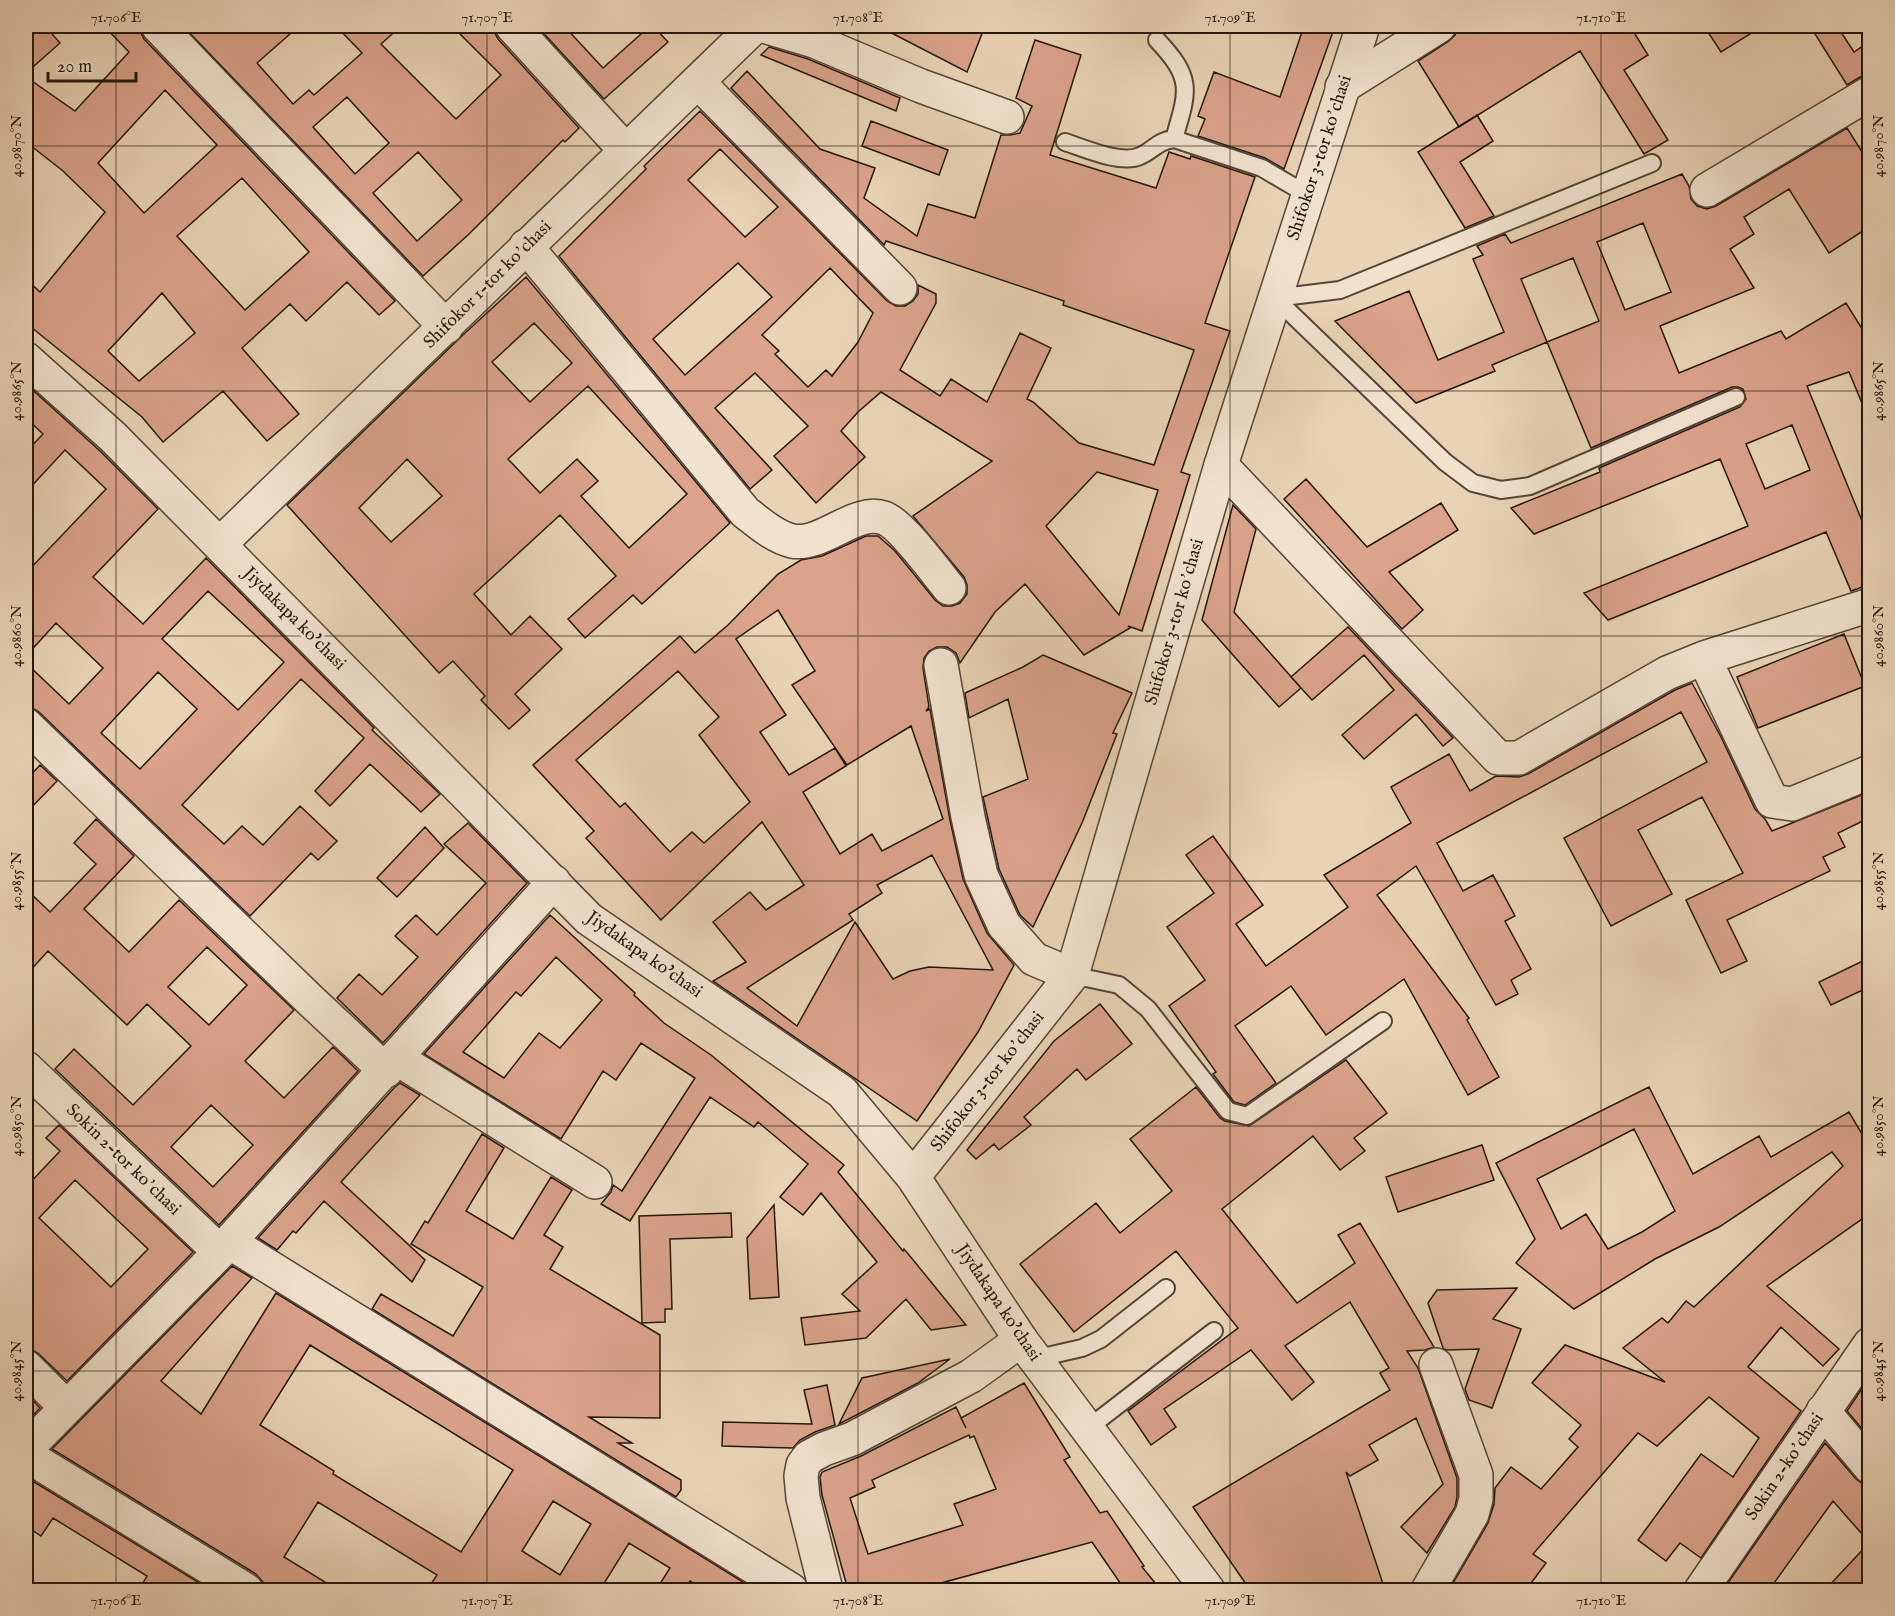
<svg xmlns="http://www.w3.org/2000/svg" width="1895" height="1616" viewBox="0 0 1895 1616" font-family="'IM FELL English',serif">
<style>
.building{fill:#daa38a;stroke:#24160e;stroke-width:1.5;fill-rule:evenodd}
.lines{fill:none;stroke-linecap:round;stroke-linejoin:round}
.service-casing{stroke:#554538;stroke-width:20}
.minor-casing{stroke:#554538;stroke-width:36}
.tertiary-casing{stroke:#554538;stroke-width:36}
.service{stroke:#f1e2ce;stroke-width:16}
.minor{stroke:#f1e2ce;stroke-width:33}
.tertiary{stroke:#f1e2ce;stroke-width:33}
.ticks{fill:none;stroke:#24160e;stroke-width:1.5;stroke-opacity:0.45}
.labels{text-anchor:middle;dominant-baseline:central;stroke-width:6;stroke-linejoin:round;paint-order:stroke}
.street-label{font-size:18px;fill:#24160e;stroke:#f1e2ce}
.neatline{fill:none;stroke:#24160e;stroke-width:2}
.ticks-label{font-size:15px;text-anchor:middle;fill:#24160e}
</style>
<rect width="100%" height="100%" fill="#e9d3b4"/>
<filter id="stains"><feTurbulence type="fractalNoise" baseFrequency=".00333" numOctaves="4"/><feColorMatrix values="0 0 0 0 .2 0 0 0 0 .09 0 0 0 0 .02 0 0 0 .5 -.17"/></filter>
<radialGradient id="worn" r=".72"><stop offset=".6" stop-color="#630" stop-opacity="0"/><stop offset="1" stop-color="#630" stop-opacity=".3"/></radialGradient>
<path class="building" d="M26 26H45L60 43 26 73Z
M104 26H140V31L144 39 395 301 379 315 347 282 306 321 290 304 242 348 299 414 267 441 223 391 163 442 142 417 26 323V279L40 292 105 212 63 171 26 142V77L75 111 129 52ZM165 90 217 145 144 213 98 163ZM242 178 309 252 245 310 177 236ZM162 293 195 333 139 381 108 351Z
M183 26H299L257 63 293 104 309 90 314 95 362 53 336 26H401L381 44 456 119 501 75 452 26H494V31L498 39 579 128 565 142 563 140 469 234 423 276ZM347 97 389 143 355 174 313 127ZM418 152 462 200 417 241 373 193Z
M537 26H564L603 68 650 26H653L668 42 604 99Z
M878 26H985L967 72Z
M1304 26H1335L1284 169 1265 158 1198 136 1205 119 1198 116 1214 72 1280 97Z
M1458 26H1630L1648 55 1624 70 1668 140 1644 154 1580 51 1459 127 1418 61 1449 41 1455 35Z
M1704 26H1763L1721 52Z
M1810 26H1837L1854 52 1869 42V74L1860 77 1847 85Z
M1035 40 1081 55 1050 155 1156 188 1169 152 1190 159 1191 156 1255 177 1205 323 1230 331 1181 472 1190 475 1142 631 1128 626 1130 628 1084 655 1025 584 995 612 960 663 956 653 947 647H937L929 651 924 658 923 668 929 707 926 711 930 709 950 820 963 879 987 933 1014 965 978 1032 917 1121 713 981 746 962 713 922 750 892 766 910 804 885 762 822 661 920 586 838 594 831 533 765 680 636 695 653 728 625 778 574 801 560 822 556 866 536H878L895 551 935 600 943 606H952L960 603 967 594V585L964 577 913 516 992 461 881 392 858 412 841 431 865 457 816 503 774 456 808 426 755 373 715 408 772 470 750 489 559 256 646 169 644 166 700 111 887 301 896 306H905L913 301 918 294V285L936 294V303L900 370 940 396 951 379 987 402 1020 333 1051 348 1027 399 1033 402 1079 443 1154 465 1194 350 1063 305 1064 301 886 241 884 245 731 88 747 71 820 149 875 168 864 198 917 236 928 204 975 218 1001 135H1010L1020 133 1032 106 1016 98ZM720 149 778 207 745 237 688 180ZM738 263 772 297 685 375 653 339ZM830 268 873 313 858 342 832 376 826 370 808 387 775 354 779 351 762 335ZM1097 472 1158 490 1119 615 1046 526ZM778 610 815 671 792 685 847 765 911 726 943 819 882 851 872 834 840 854 803 792 846 766 835 748 789 775 760 732 786 715 736 639ZM678 671 719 717 699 735 750 802 704 843 692 832 670 852 625 803 620 807 576 760ZM932 855 993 970 929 967 910 971 893 979 855 922 797 1026 747 988 853 920 849 914 882 893 877 885Z
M769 47 808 59 900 98 896 111 761 55Z
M1477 115 1493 141 1460 162 1494 216 1465 228 1418 152Z
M871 121 948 150 939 175 862 146Z
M1847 128 1869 163V227L1829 253 1789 189 1744 217 1754 234 1730 249 1754 288 1660 326 1679 373 1781 331 1786 339 1846 303 1869 340V420L1849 372 1807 386 1869 538V584L1857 589 1851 591 1826 532 1608 620 1584 593 1748 526 1720 459 1534 534 1511 508 1600 472 1599 468 1740 407 1746 399 1743 389 1738 387H1732L1591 448 1547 342 1492 365 1495 371 1416 403 1335 321 1409 291 1438 360 1504 332 1473 259 1483 255 1477 246 1505 234 1511 243 1682 174 1689 186 1691 199 1697 206 1707 209 1716 206ZM1643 223 1671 292 1625 310 1597 242ZM1573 258 1599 321 1547 342 1521 279ZM1792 425 1810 470 1765 489 1746 444Z
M526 277 730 523 642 604 633 595 585 638 568 619 616 576 560 515 474 594 511 635 530 616 562 649 515 694 530 710 509 729 481 700 485 696 453 661 439 673 287 505 465 333ZM534 323 572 363 530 402 492 362ZM588 386 687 494 629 548 581 496 598 481 577 459 540 493 508 459ZM407 459 442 496 391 542 359 508Z
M26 384 100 451 158 509 93 577 143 624 206 558 374 728 372 730 440 794 421 812 370 764 330 806 315 791 364 738 301 679 182 805 224 844 242 826 263 845 300 806 337 841 318 860 311 853 250 916 39 712 26 704V663L69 704 103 668 56 623 26 656V573L106 489 65 450 26 492V452L43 434 26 418ZM208 591 284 662 238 710 162 639ZM158 672 197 709 140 769 101 733Z
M1306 479 1367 547 1441 503 1458 530 1389 572 1423 610 1402 629 1284 499Z
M1233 505 1256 529 1234 612 1301 688 1279 707 1202 620Z
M1348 627 1453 738 1443 746 1416 714 1364 759 1342 735 1394 690 1364 655 1312 700 1291 677Z
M1844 634 1865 686 1758 728 1737 677Z
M1043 655 1132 693 1113 733 1117 734 1082 823 1033 927 1020 915 999 869 983 797 1028 779 1008 699 969 718 965 693 1023 667Z
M1692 683 1721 737 1755 809 1765 819 1772 831 1869 792V818L1838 833 1845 847 1823 857 1830 871 1727 920 1747 961 1721 973 1686 900 1743 873 1702 797 1638 830 1672 894 1611 926 1564 838 1707 762 1681 712 1437 843 1463 891 1493 875 1515 916 1505 921 1531 969 1511 980 1518 994 1496 1005 1416 866 1377 895 1469 1018 1467 1020 1499 1077 1468 1095 1404 979 1326 1035 1291 986 1235 1026 1276 1083 1245 1105 1234 1102 1213 1074 1216 1072 1169 1006 1205 980 1167 927 1214 893 1186 855 1213 836 1263 905 1236 924 1266 966 1348 907 1324 875 1411 823 1391 787 1449 754 1470 791 1496 776 1519 777 1528 774 1675 690Z
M40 765 57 781 26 813V780Z
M96 819 134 856 84 909 129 952 179 900 294 1010 245 1061 284 1098 333 1047 358 1071 219 1225 55 1069 74 1049 133 1105 191 1046 147 1004 127 1025 48 951 26 975V889L50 912 96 864 74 843ZM207 947 247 985 209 1025 168 987ZM211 1105 253 1145 213 1187 171 1147Z
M468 823 527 883 383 1043 337 998 359 974 382 995 418 957 395 936 416 915 437 935 486 883 444 844Z
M425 827 444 848 397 897 377 878Z
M550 915 635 993 634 995 664 1023 711 1055 844 1165 838 1172 903 1251 904 1249 914 1261 966 1325 931 1330 906 1299 866 1338 805 1345 801 1318 860 1311 842 1294 877 1262 821 1193 803 1215 780 1197 808 1164 758 1122 754 1127 710 1097 630 1221 601 1204 611 1192 613 1185 622 1191 695 1078 641 1043 616 1080 603 1071 561 1139 424 1054ZM556 957 602 1000 560 1048 539 1033 504 1078 463 1052 516 992 521 996Z
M1869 958V987L1831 1005 1819 982Z
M1100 1004 1132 1044 1086 1080 1077 1069 1024 1117 1031 1125 999 1150 994 1144 976 1159 967 1150 1054 1041Z
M1346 1060 1387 1113 1354 1138 1365 1151 1340 1170 1313 1136 1222 1209 1297 1303 1355 1263 1338 1235 1360 1223 1434 1347 1425 1350 1407 1351 1418 1368 1457 1478V1497L1455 1507 1427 1553 1401 1527 1443 1484 1416 1418 1369 1445 1378 1460 1350 1476 1346 1472 1385 1590H1250L1193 1507 1390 1390 1380 1373 1389 1368 1350 1302 1285 1346 1314 1382 1292 1400 1251 1350 1164 1409 1176 1427 1151 1445 1128 1411 1238 1328 1176 1251 1074 1332 1020 1264 1096 1203 1120 1233 1172 1191 1130 1139 1196 1087 1220 1118 1225 1121 1249 1126Z
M400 1083 420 1095 341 1182 425 1260 412 1282 324 1201 296 1233 293 1231 277 1250 258 1238 394 1088Z
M1649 1087 1693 1174 1759 1136 1771 1157 1849 1112 1869 1146V1214L1767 1286 1839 1349 1823 1366 1781 1327 1748 1367 1801 1411 1701 1558 1680 1543 1666 1561 1638 1540 1701 1454 1733 1477 1759 1438 1709 1397 1657 1446 1638 1433 1533 1554 1546 1563 1526 1590H1449L1488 1523 1494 1504 1495 1488 1511 1467 1541 1489 1578 1447 1569 1439 1581 1425 1532 1383 1565 1345 1665 1382 1623 1348 1662 1318 1668 1323 1686 1301 1694 1307 1843 1166 1832 1152 1719 1227 1655 1259 1574 1309 1516 1263 1535 1239 1496 1163ZM1634 1129 1675 1211 1642 1232 1608 1249 1586 1214 1561 1229 1537 1179Z
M59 1125 193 1252 67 1381 39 1354 31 1349H26V1187L60 1151 46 1138ZM75 1180 148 1249 111 1287 39 1218Z
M482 1134 504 1148 466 1211 513 1239 551 1177 572 1190 544 1235 563 1247 550 1269 660 1335V1418L589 1417 632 1443H618L681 1480V1490L676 1497 372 1309 381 1294 453 1336 483 1287 411 1244 425 1221 428 1223Z
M1482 1145 1494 1180 1398 1212 1386 1177Z
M774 1205 779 1297 750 1299 747 1238Z
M731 1213 732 1237 670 1239 672 1309H665V1322L642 1323 639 1216Z
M232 1266 252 1278 161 1381 201 1414 276 1293 756 1590H705L690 1581 684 1590H656L670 1568 629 1543 600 1590H427L437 1575 318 1502 284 1557 338 1590H265L263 1582 256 1574 52 1449ZM310 1345 513 1470 461 1552 333 1474 334 1471 260 1425ZM553 1501 591 1524 560 1575 522 1551Z
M1517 1288 1493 1319 1521 1329 1492 1408 1469 1400 1465 1389 1479 1349 1446 1350 1443 1348 1428 1303 1437 1290Z
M950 1359 918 1383 839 1424 862 1378Z
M1869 1378V1437L1847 1411Z
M1024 1383 1070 1457 1064 1460 1100 1513 1107 1511 1144 1566 1142 1567 1161 1590H1125L1092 1542 930 1586 929 1583 902 1590H848L822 1495 820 1477 822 1472 861 1456 956 1407 966 1428 961 1418ZM969 1435 970 1438 974 1436 996 1489 954 1504 963 1525 868 1554 850 1498 875 1487 872 1480Z
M827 1385 835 1425 815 1432 800 1440 793 1448 722 1446 723 1422 812 1424 804 1390Z
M26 1393 40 1408 26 1423Z
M1825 1443 1856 1479 1863 1484 1869 1485V1542L1833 1501 1769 1590H1723Z
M26 1477 211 1590H139L147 1576 53 1518 41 1536 26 1526Z
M1869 1543V1590H1825Z"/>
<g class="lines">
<g class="service-casing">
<path id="service" d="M1157 40C1194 79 1188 91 1174 139
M1065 142C1084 148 1121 165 1140 156 1154 150 1157 141 1174 139L1262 168 1308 195
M1652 163 1340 290 1275 298 1445 462 1473 483 1501 490 1530 486 1736 397
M1072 975 1119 985 1148 1009 1228 1111 1247 1116 1383 1021
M1034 1359 1082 1348 1101 1339 1166 1288
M1087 1429 1214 1331"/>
</g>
<g class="minor-casing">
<path id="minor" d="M158 26 446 327
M512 26 626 151
M764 26 814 41 921 86 1007 117
M698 82 900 288
M1342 87 1439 26
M1707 190 1870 93
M526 246 745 512C759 523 775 537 792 541 822 547 855 508 884 518 901 524 936 572 949 588
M1221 465 1498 758H1519L1667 673 1704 658 1870 605
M220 544 755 26
M1704 658 1772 801 1792 804 1870 772
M941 665 968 817 981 875 1004 925 1034 959 1072 975
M26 725 310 1000 386 1071
M396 1058 595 1182
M26 1068 220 1252
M229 1242 791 1590
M26 1367 66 1407
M1823 1411 1870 1467
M26 1449 220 1252 554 882
M26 1455 246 1590
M826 1590 803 1498 801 1476 803 1465 809 1457 824 1449 852 1439 971 1376 1021 1340
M1428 1590 1472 1514 1476 1499V1475L1436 1365
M1701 1590 1870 1344"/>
</g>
<g class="tertiary-casing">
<path id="tertiary" d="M26 359 113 437 589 919 842 1092 913 1177 1021 1340 1208 1590
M913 1177 1072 975 1221 465 1363 26"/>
</g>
<use href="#service" class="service"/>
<use href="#minor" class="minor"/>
<use href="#tertiary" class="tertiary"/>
</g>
<path class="ticks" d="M116 26V1590M487 26V1590M858 26V1590M1230 26V1590M1601 26V1590M26 146H1870M26 391H1870M26 636H1870M26 881H1870M26 1126H1870M26 1371H1870"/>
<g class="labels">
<g class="street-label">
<text transform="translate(1320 158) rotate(-72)">Shifokor 3-tor koʼchasi</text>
<text transform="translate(488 285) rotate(-45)">Shifokor 1-tor koʼchasi</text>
<text transform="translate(294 619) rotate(45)">Jiydakapa ko'chasi</text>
<text transform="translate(1175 622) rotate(-74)">Shifokor 3-tor koʼchasi</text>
<text transform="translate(644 955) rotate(35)">Jiydakapa ko'chasi</text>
<text transform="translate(988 1082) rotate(-52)">Shifokor 3-tor koʼchasi</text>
<text transform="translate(123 1160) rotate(44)">Sokin 2-tor koʼchasi</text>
<text transform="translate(998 1303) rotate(56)">Jiydakapa ko'chasi</text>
<text transform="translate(1785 1467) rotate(-56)">Sokin 2-koʼchasi</text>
</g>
</g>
<rect width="1895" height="1616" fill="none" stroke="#e9d3b4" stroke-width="66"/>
<path d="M48 72v9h88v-9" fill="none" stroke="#24160e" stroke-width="3"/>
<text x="57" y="72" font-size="18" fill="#24160e" stroke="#f1e2ce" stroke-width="4.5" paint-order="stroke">20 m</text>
<rect x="33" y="33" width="1829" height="1550" class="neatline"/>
<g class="ticks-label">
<text x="116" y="22">71.706°E</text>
<text x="487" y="22">71.707°E</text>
<text x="858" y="22">71.708°E</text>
<text x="1230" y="22">71.709°E</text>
<text x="1601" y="22">71.710°E</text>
<text transform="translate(16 146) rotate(-90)" y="5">40.9870°N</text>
<text transform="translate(1878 146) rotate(-90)" y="5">40.9870°N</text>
<text transform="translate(16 391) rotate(-90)" y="5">40.9865°N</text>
<text transform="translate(1878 391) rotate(-90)" y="5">40.9865°N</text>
<text transform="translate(16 636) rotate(-90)" y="5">40.9860°N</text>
<text transform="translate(1878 636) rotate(-90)" y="5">40.9860°N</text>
<text transform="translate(16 881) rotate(-90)" y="5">40.9855°N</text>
<text transform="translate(1878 881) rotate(-90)" y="5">40.9855°N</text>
<text transform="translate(16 1126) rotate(-90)" y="5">40.9850°N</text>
<text transform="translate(1878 1126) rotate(-90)" y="5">40.9850°N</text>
<text transform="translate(16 1371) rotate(-90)" y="5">40.9845°N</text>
<text transform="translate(1878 1371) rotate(-90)" y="5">40.9845°N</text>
<text x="116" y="1605">71.706°E</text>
<text x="487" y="1605">71.707°E</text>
<text x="858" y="1605">71.708°E</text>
<text x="1230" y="1605">71.709°E</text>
<text x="1601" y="1605">71.710°E</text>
</g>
<rect width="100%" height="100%" filter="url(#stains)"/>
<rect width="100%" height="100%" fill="url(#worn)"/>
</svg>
